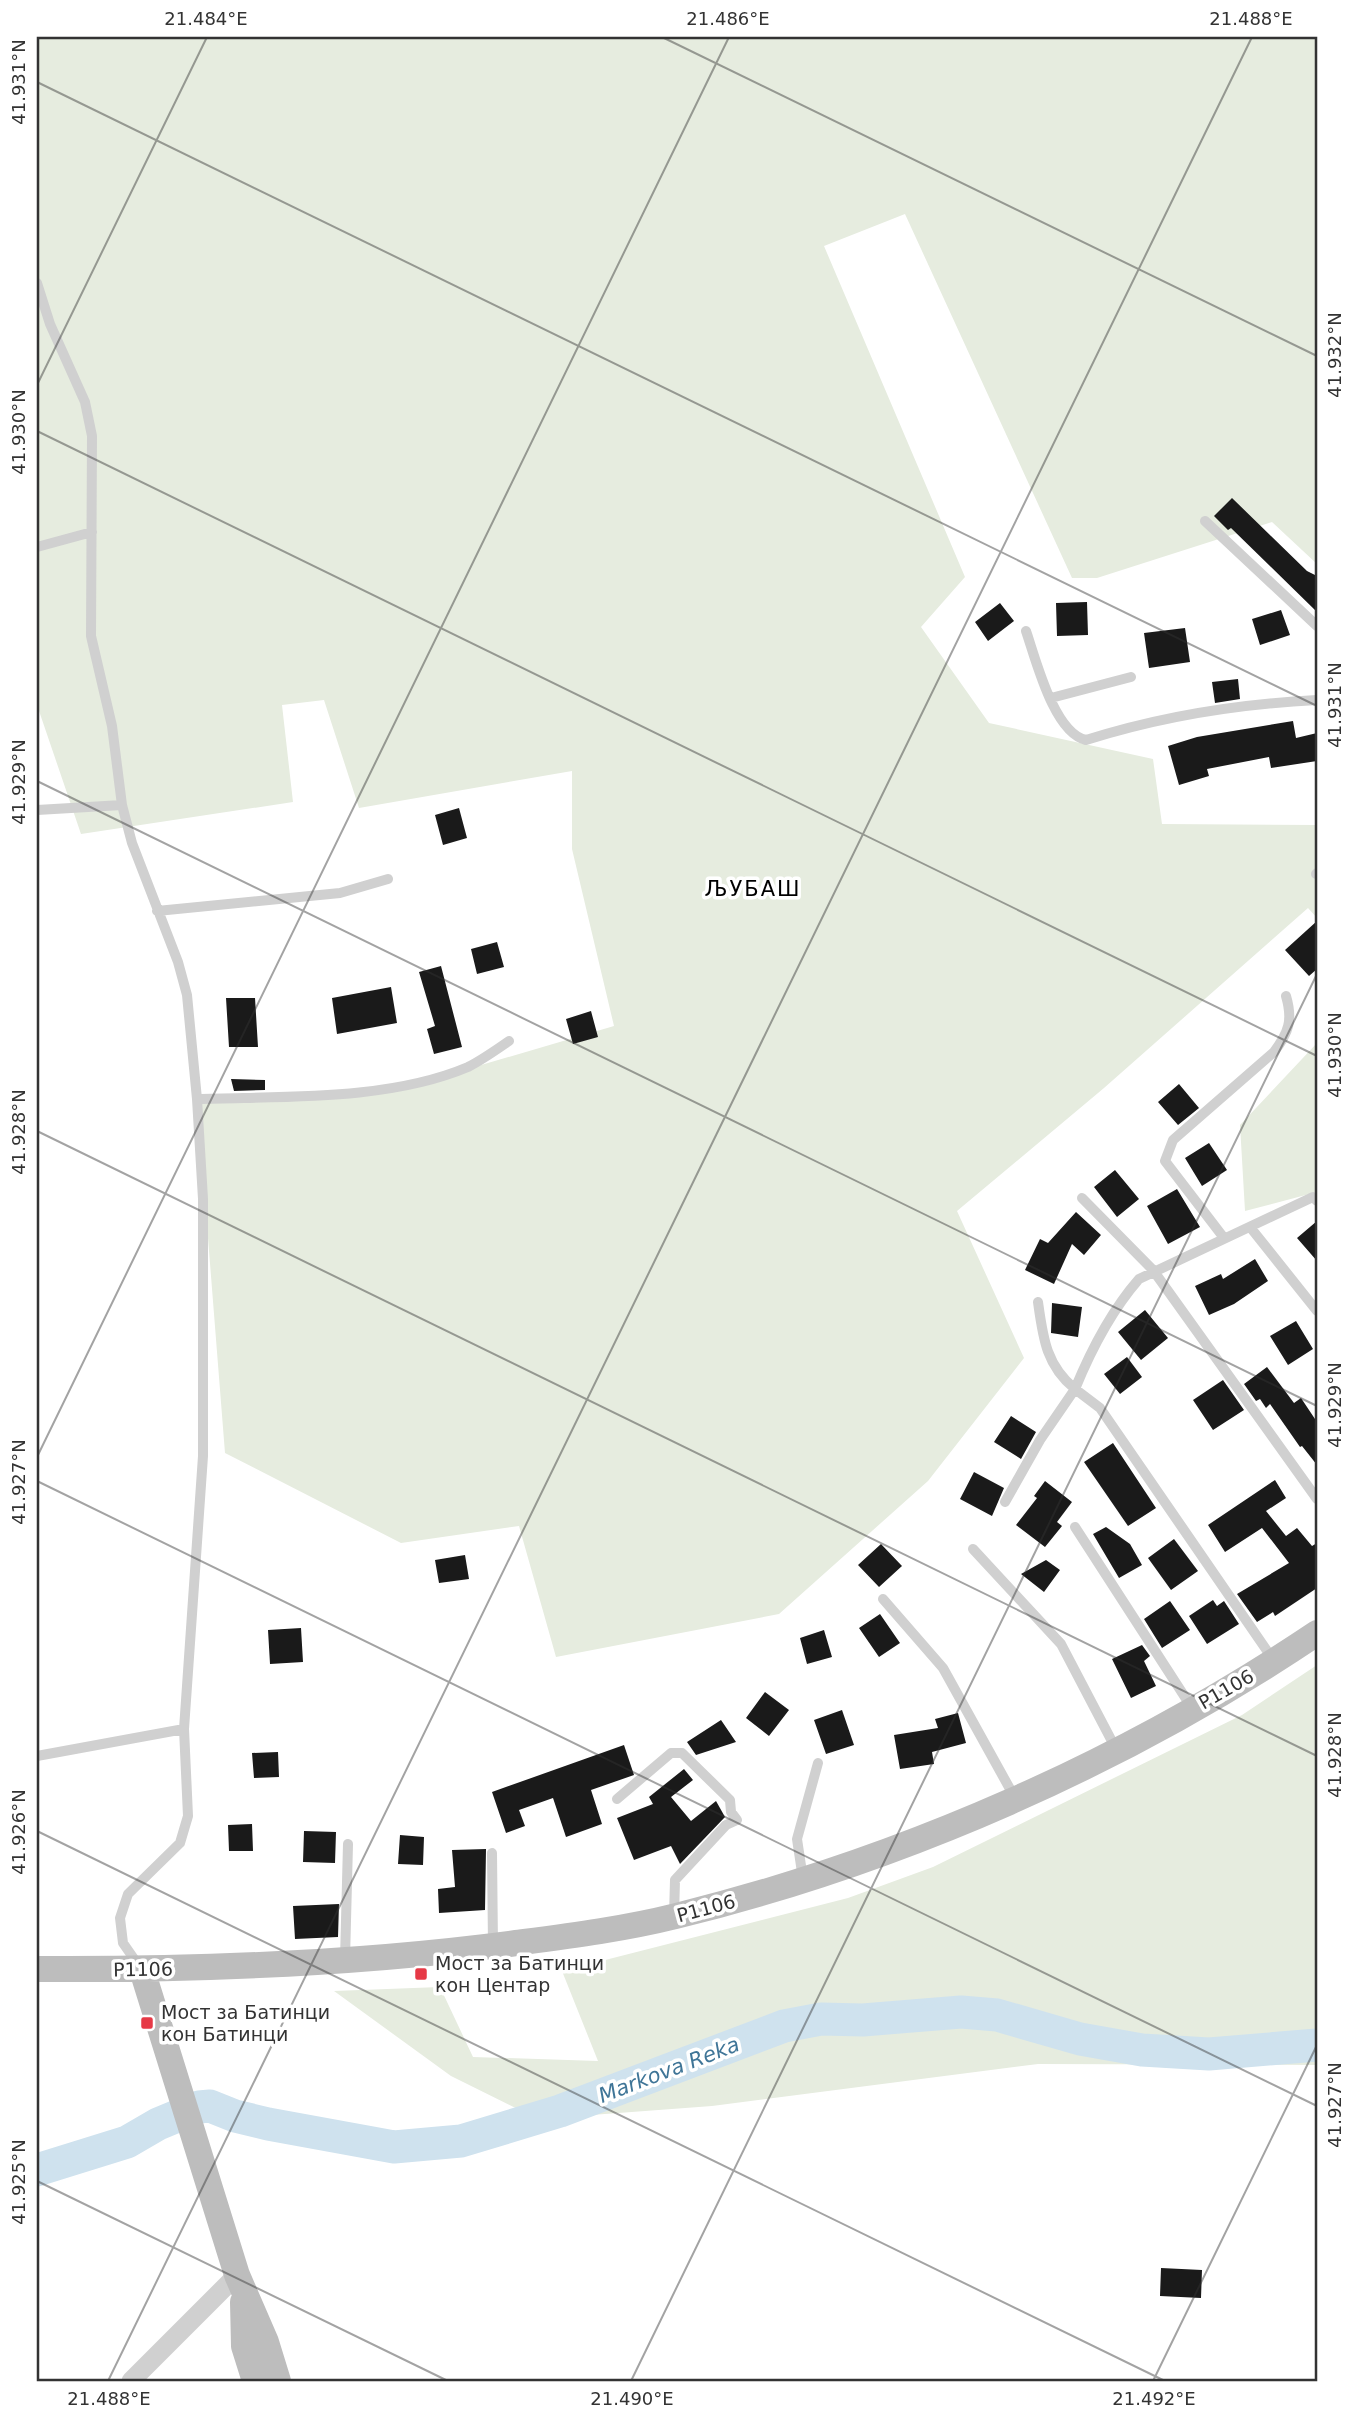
<svg xmlns="http://www.w3.org/2000/svg" width="1354" height="2418" viewBox="0 0 1354 2418" font-family="'DejaVu Sans',sans-serif">
<style>
.green{fill:#e6ecdf}
.lines{fill:none;stroke-linecap:round;stroke-linejoin:round}
.river{stroke:#cfe2ee;stroke-width:33}
.building{fill:#1a1a1a}
.lane{stroke:#d0d0d0;stroke-width:10}
.street{stroke:#d0d0d0;stroke-width:19}
.secondary{stroke:#bdbdbd;stroke-width:26}
.ticks{fill:none;stroke:#333;stroke-width:2;stroke-opacity:0.45}
.poi-dot{fill:#e63946;stroke:#fff;stroke-width:2.5}
.labels{text-anchor:middle;dominant-baseline:central;stroke-width:7;stroke-linejoin:round;paint-order:stroke}
.street-label{font-size:19px;fill:#333;stroke:#fff}
.poi-label{font-size:19px;fill:#333;stroke:#fff;text-anchor:start}
.neighbourhood-label{font-size:21px;letter-spacing:2px;fill:#000;stroke:#fff}
.water-label{font-size:21px;font-style:italic;fill:#3f7597;stroke:#fff}
.neatline{fill:none;stroke:#333;stroke-width:2.5}
.ticks-label{font-size:18px;text-anchor:middle;fill:#333}
</style>
<rect width="100%" height="100%" fill="#fff"/>
<path class="green" d="M37 37H1317V564L1272 522 1097 578H1072L905 214 824 246 965 577 921 627 989 723 1153 759 1162 824 1317 825V918L1308 908 1104 1088 957 1211 1024 1358 928 1481 779 1614 556 1657 519 1526 401 1543 225 1453 197 1099 318 1095 420 1083 614 1026 572 849V771L359 808 324 700 282 705 293 802 81 834 37 705Z
M1317 1043V1192L1245 1211 1240 1125Z
M1317 1665V2065L1038 2064 712 2106 538 2119 451 2076 334 1991 440 1987 473 2057 598 2061 562 1971 848 1898 933 1867 1242 1715Z"/>
<g class="lines">
<path class="river" d="M37 2170 127 2142 158 2124 199 2107 210 2106 235 2116 268 2124 394 2147 461 2141 560 2111 784 2026 821 2019 863 2020 961 2012 997 2015 1080 2039 1142 2050 1209 2054 1317 2045"/>
</g>
<path class="building" d="M1232 498 1307 571 1317 576V612L1231 528 1228 530 1214 516Z
M1087 602 1088 635 1057 636 1056 603Z
M1000 603 1014 621 988 641 975 622Z
M1281 610 1290 635 1260 645 1252 619Z
M1185 628 1190 662 1149 668 1144 633Z
M1238 679 1240 699 1215 703 1212 682Z
M1293 721 1296 738 1317 733V761L1271 768 1269 757 1207 769 1209 776 1179 785 1168 746 1197 737Z
M459 808 467 838 443 845 435 815Z
M1317 921V969L1309 976 1285 950Z
M497 942 504 967 477 974 471 949Z
M441 966 462 1047 434 1054 427 1029 435 1026 419 972Z
M391 987 397 1023 337 1034 332 998Z
M226 998H255L258 1047H229Z
M591 1011 598 1037 573 1044 566 1019Z
M231 1079 265 1080V1090L234 1091Z
M1179 1084 1199 1108 1178 1125 1158 1102Z
M1209 1143 1227 1170 1202 1186 1185 1158Z
M1115 1170 1139 1199 1117 1217 1094 1187Z
M1177 1189 1200 1227 1168 1244 1147 1206Z
M1076 1212 1101 1235 1084 1255 1072 1244 1054 1284 1025 1270 1040 1239 1048 1243Z
M1317 1221V1261L1297 1238Z
M1255 1259 1268 1281 1234 1304 1209 1315 1195 1286 1221 1274 1223 1279Z
M1052 1303 1082 1307 1078 1337 1051 1333Z
M1145 1310 1168 1338 1141 1360 1118 1332Z
M1296 1321 1313 1349 1288 1365 1270 1336Z
M1127 1357 1142 1377 1120 1394 1104 1374Z
M1267 1367 1294 1403 1301 1398 1317 1422V1465L1302 1446 1300 1447 1270 1404 1266 1408 1260 1399 1256 1401 1244 1384Z
M1223 1380 1244 1410 1213 1430 1193 1400Z
M1011 1416 1036 1432 1021 1459 994 1442Z
M1113 1443 1156 1508 1128 1526 1084 1462Z
M974 1472 1004 1488 992 1516 960 1499Z
M1275 1480 1286 1498 1266 1511 1286 1536 1297 1528 1312 1546 1317 1543V1588L1275 1616 1273 1612 1257 1622 1237 1594 1289 1563 1262 1528 1225 1552 1208 1525Z
M1045 1481 1072 1502 1057 1522 1062 1526 1045 1547 1016 1525 1037 1498 1034 1496Z
M1106 1527 1130 1544 1142 1565 1119 1578 1093 1534Z
M1174 1539 1198 1571 1171 1590 1148 1558Z
M881 1544 902 1566 879 1587 858 1565Z
M465 1555 469 1579 439 1583 435 1560Z
M1046 1560 1060 1570 1044 1592 1021 1574Z
M1213 1600 1217 1606 1224 1601 1239 1624 1207 1644 1189 1616Z
M1170 1601 1190 1630 1162 1648 1144 1619Z
M880 1614 900 1643 879 1657 859 1628Z
M301 1628 303 1662 270 1664 268 1630Z
M824 1630 832 1657 807 1664 800 1638Z
M1142 1645 1150 1656 1144 1661 1156 1686 1131 1698 1112 1659Z
M765 1692 789 1710 769 1736 746 1718Z
M842 1710 854 1745 826 1754 814 1720Z
M958 1713 966 1743 932 1752 934 1764 900 1769 894 1735 938 1728 935 1719Z
M721 1720 736 1742 696 1755 687 1742Z
M624 1745 634 1775 591 1790 602 1824 566 1837 553 1798 519 1810 525 1826 506 1833 492 1792Z
M278 1752 279 1777 254 1778 252 1753Z
M684 1769 693 1780 671 1797 691 1821 716 1801 725 1817 680 1864 671 1846 634 1860 617 1818 653 1804 649 1797Z
M252 1824 253 1851H229L228 1825Z
M304 1831 336 1832 335 1863 303 1862Z
M400 1835 424 1837 423 1865 398 1864Z
M486 1849 485 1910 439 1913 438 1889 455 1887 452 1850Z
M339 1904 338 1937 295 1939 293 1906Z
M1161 2268 1202 2270 1201 2298 1160 2296Z"/>
<g class="lines">
<path class="lane" d="M37 283 50 324 85 402 92 436 91 636 112 726 122 805 132 843 178 962 187 995 197 1099 203 1199V1456L184 1729 188 1816 180 1843 128 1894 120 1918 123 1943 139 1966
M1205 521 1317 626
M37 547 92 532
M1026 631C1036 660 1054 733 1086 740 1162 716 1237 704 1317 700
M1051 698 1131 677
M37 810 122 805
M1316 874 1317 873
M157 911 340 893 388 879
M197 1099C283 1096 388 1101 468 1067 482 1060 496 1050 509 1041
M1082 1198 1153 1270 1317 1499
M1250 1227 1317 1311
M1224 1238 1165 1161 1173 1140 1274 1052C1289 1032 1293 1020 1286 996
M1005 1502 1040 1440 1075 1389C1046 1365 1043 1338 1038 1302
M1075 1527 1192 1708
M973 1549 1061 1644 1116 1749
M883 1599 943 1668 1015 1798
M1272 1658 1100 1408 1075 1389C1091 1350 1111 1311 1139 1279L1313 1197 1317 1201
M37 1756 184 1729
M617 1799 671 1753H682L730 1800 731 1812 737 1820 726 1825 675 1880 674 1916
M492 1853 493 1946
M803 1879 797 1839 818 1763
M345 1959 348 1844"/>
<path class="street" d="M131 2381 237 2275"/>
<path class="secondary" d="M37 1969C197 1970 358 1964 516 1943 569 1936 624 1929 676 1916 903 1860 1123 1763 1317 1633
M142 1970 237 2275 266 2342 278 2381
M243 2302 244 2346 255 2381"/>
</g>
<path class="ticks" d="M662 37 1317 356M37 82 1317 706M37 385 207 37M37 431 1317 1056M37 781 1317 1406M37 1131 1317 1756M37 1457 729 37M37 1481 1317 2106M37 1831 1165 2381M37 2181 448 2381M108 2381 1252 37M631 2381 1317 974M1153 2381 1317 2045"/>
<g class="poi-dot">
<rect x="414" y="1967" width="14" height="14" rx="3.5"/>
<rect x="140" y="2016" width="14" height="14" rx="3.5"/>
</g>
<g class="labels">
<g class="street-label">
<text transform="translate(1226 1689) rotate(-30)">P1106</text>
<text transform="translate(706 1908) rotate(-15)">P1106</text>
<text transform="translate(143 1969) rotate(-1)">P1106</text>
</g>
<g class="poi-label">
<text x="435" y="1963">Мост за Батинци<tspan x="435" dy="22">кон Центар</tspan></text>
<text x="161" y="2012">Мост за Батинци<tspan x="161" dy="22">кон Батинци</tspan></text>
</g>
<g class="neighbourhood-label">
<text x="753" y="889">ЉУБАШ</text>
</g>
<g class="water-label">
<text transform="translate(669 2070) rotate(-21)">Markova Reka</text>
</g>
</g>
<rect width="1354" height="2418" fill="none" stroke="#ffffff" stroke-width="77"/>
<rect x="38" y="38" width="1278" height="2342" class="neatline"/>
<g class="ticks-label">
<text x="206" y="25">21.484°E</text>
<text x="728" y="25">21.486°E</text>
<text x="1251" y="25">21.488°E</text>
<text transform="translate(19 82) rotate(-90)" y="6">41.931°N</text>
<text transform="translate(1335 355) rotate(-90)" y="6">41.932°N</text>
<text transform="translate(19 432) rotate(-90)" y="6">41.930°N</text>
<text transform="translate(1335 705) rotate(-90)" y="6">41.931°N</text>
<text transform="translate(19 782) rotate(-90)" y="6">41.929°N</text>
<text transform="translate(1335 1055) rotate(-90)" y="6">41.930°N</text>
<text transform="translate(19 1132) rotate(-90)" y="6">41.928°N</text>
<text transform="translate(1335 1405) rotate(-90)" y="6">41.929°N</text>
<text transform="translate(19 1482) rotate(-90)" y="6">41.927°N</text>
<text transform="translate(1335 1755) rotate(-90)" y="6">41.928°N</text>
<text transform="translate(19 1832) rotate(-90)" y="6">41.926°N</text>
<text transform="translate(1335 2105) rotate(-90)" y="6">41.927°N</text>
<text transform="translate(19 2182) rotate(-90)" y="6">41.925°N</text>
<text x="109" y="2405">21.488°E</text>
<text x="632" y="2405">21.490°E</text>
<text x="1154" y="2405">21.492°E</text>
</g>
</svg>
